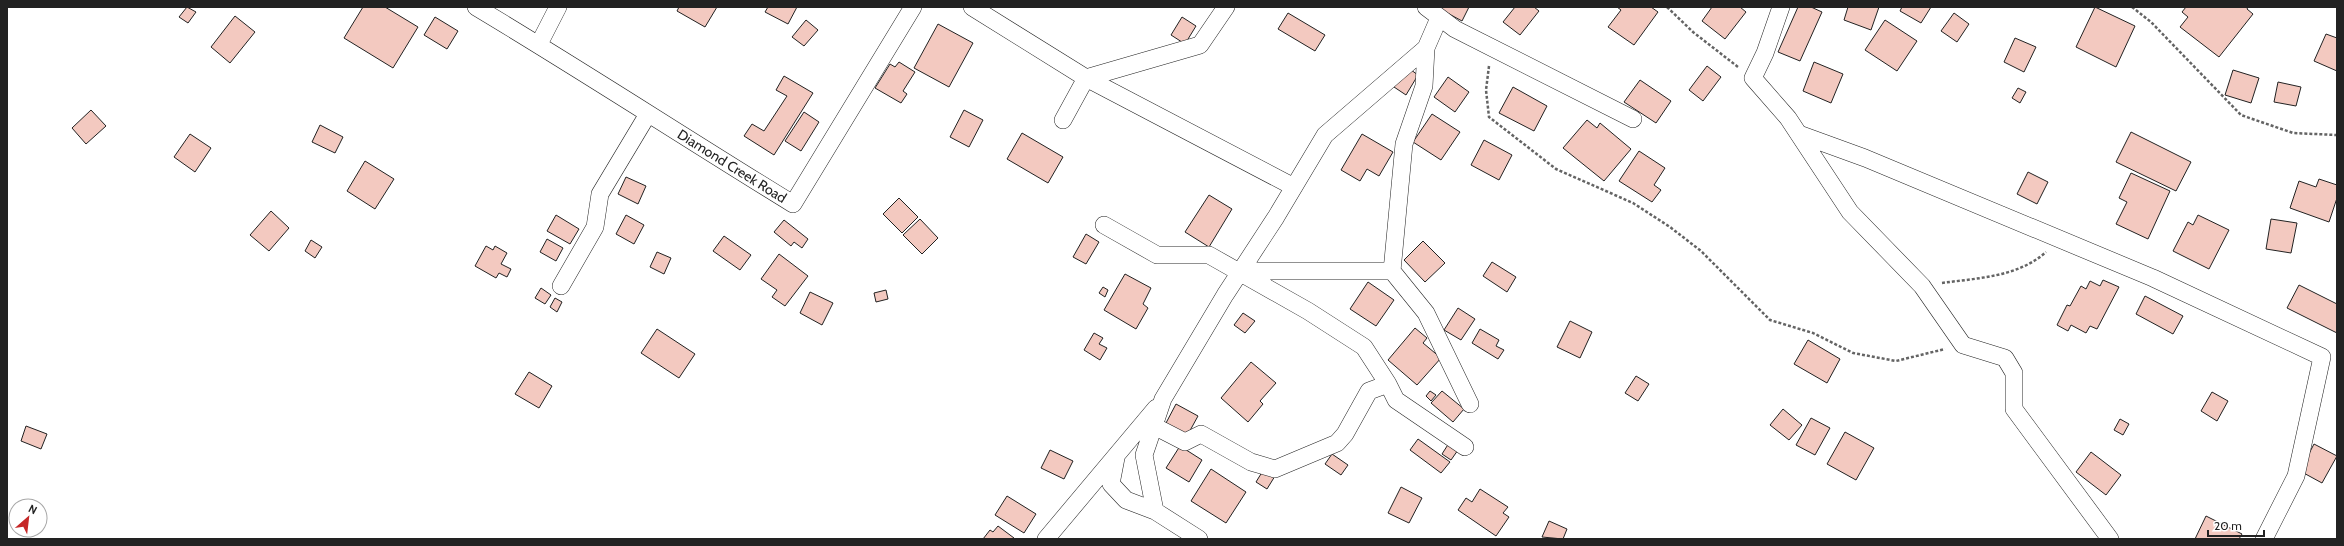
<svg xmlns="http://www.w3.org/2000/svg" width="2344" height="546" viewBox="0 0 2344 546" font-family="Cabin,sans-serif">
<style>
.building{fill:#f3c9c0;stroke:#222}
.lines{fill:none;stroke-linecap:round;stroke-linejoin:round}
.minor-casing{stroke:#222;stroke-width:18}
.path{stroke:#646464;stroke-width:2.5;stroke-dasharray:3 2;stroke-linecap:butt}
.minor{stroke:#fff;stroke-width:17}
.labels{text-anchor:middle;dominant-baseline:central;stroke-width:3;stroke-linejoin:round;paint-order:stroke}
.street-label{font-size:14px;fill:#222;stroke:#fff}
</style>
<rect width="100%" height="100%" fill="#fff"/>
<path class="building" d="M187 7 196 12 188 23 179 17Z
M363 7H385L418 27 393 68 344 38Z
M679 7H717L705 27 677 11Z
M768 7H797L788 24 765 12Z
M1441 7H1469L1462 21 1440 9Z
M1515 7H1534L1539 11 1520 35 1503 22Z
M1617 7H1651L1658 12 1634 45 1608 27 1621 10Z
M1712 7H1740L1746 12 1725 39 1702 21Z
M1798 7H1811L1822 12 1800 61 1778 52Z
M1848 7H1879L1871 30 1844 20Z
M1902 7H1931L1921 23 1900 11Z
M2095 7 2135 26 2116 67 2076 47Z
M2186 7H2248L2247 9 2253 14 2219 57 2180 27 2188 17 2182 12Z
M1288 13 1325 35 1315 51 1278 29Z
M1954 13 1969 24 1957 42 1941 31Z
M235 16 255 32 230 63 211 47Z
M435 17 458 31 447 49 424 35Z
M1182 17 1196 26 1185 44 1171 35Z
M806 20 818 30 804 46 792 37Z
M1885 20 1917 41 1897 71 1865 50Z
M938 24 973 43 949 87 914 68Z
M2326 34 2337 38V71L2314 61Z
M2015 38 2036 47 2024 72 2004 62Z
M899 62 915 72 903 91 907 94 901 103 875 88 890 64 895 67Z
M1814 62 1843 74 1831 103 1803 91Z
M1707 66 1721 77 1703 101 1689 90Z
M1407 67 1418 75 1406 95 1394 87Z
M2233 70 2259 78 2251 103 2225 95Z
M784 76 813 93 774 155 744 136 752 124 764 131 787 96 776 90Z
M1448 77 1469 92 1455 112 1434 97Z
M1640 80 1671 101 1656 123 1624 102Z
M2278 82 2301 87 2296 106 2274 102Z
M1513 87 1547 106 1534 131 1499 113Z
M2018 88 2026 92 2020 103 2012 98Z
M91 110 106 126 86 144 72 128Z
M964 110 983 120 969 147 950 137Z
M804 112 819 122 801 151 785 141Z
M1432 114 1460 132 1441 160 1413 142Z
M1587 120 1597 128 1600 123 1631 149 1604 181 1563 148Z
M320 125 343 137 335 153 312 142Z
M2131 132 2191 162 2176 191 2116 162Z
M1022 133 1063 157 1048 183 1007 159Z
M190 134 211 148 195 172 174 157Z
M1362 134 1393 152 1379 176 1367 169 1360 181 1341 170Z
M1484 140 1512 155 1499 180 1471 165Z
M1639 151 1665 168 1654 185 1661 190 1652 202 1619 181Z
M365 161 394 179 375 209 347 191Z
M2028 172 2048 182 2037 204 2017 194Z
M2131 173 2170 191 2148 239 2116 224 2127 202 2119 198Z
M626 177 646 186 638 204 618 194Z
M2319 179 2337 185V198L2329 222 2290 208 2299 181 2316 187Z
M1209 195 1232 209 1209 247 1185 232Z
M899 198 918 217 902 233 883 214Z
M271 211 289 228 269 251 250 235Z
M556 215 579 229 570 244 547 231Z
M626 215 644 225 634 244 616 234Z
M2198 215 2229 230 2209 269 2173 251 2188 222 2193 225Z
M920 219 938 238 922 254 903 235Z
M2271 219 2297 223 2291 253 2266 249Z
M784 220 808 239 802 248 794 242 791 246 774 232Z
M1086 234 1099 242 1086 264 1073 257Z
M724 236 751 255 740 270 713 251Z
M547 239 563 248 556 261 540 252Z
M311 240 322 247 315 258 305 251Z
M1423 241 1445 263 1425 282 1404 260Z
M486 246 493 250 495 246 507 253 501 264 511 269 507 277 499 273 496 278 475 266Z
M657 252 671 258 664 274 650 267Z
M779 254 808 276 785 306 772 297 777 290 761 279Z
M1492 262 1516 277 1507 292 1483 276Z
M1125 274 1151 288 1143 304 1148 308 1136 329 1104 310Z
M2103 280 2119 287 2097 329 2090 326 2086 333 2071 325 2068 331 2057 325 2067 305 2070 306 2081 286 2086 289 2090 281 2100 286Z
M1368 282 1394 300 1376 326 1350 309Z
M2299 285 2337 304V333L2287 308Z
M1103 287 1108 290 1105 297 1099 293Z
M541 288 551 295 545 304 535 298Z
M886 290 888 299 876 302 874 293Z
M810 292 833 303 822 325 800 313Z
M2145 296 2183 316 2173 334 2136 314Z
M555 298 562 302 557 312 550 307Z
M1458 308 1475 319 1461 340 1444 330Z
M1243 313 1255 321 1245 333 1234 325Z
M1570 321 1592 332 1580 358 1557 347Z
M1415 328 1427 338 1423 343 1441 358 1417 385 1388 360Z
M657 329 695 354 679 378 641 353Z
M1480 329 1499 340 1496 346 1504 350 1498 359 1472 343Z
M1094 333 1103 338 1099 344 1107 348 1100 360 1084 350Z
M1808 340 1840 359 1827 383 1794 364Z
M1251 362 1276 383 1260 401 1263 404 1248 422 1221 398Z
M529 372 552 386 539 408 515 394Z
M1636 376 1649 384 1638 401 1625 393Z
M1430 391 1436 395 1431 401 1426 396Z
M1442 391 1464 409 1453 422 1431 403Z
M2212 392 2228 401 2217 421 2201 411Z
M1176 404 1198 416 1187 436 1166 423Z
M1783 409 1802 425 1789 440 1770 425Z
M1811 418 1830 428 1815 455 1796 445Z
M2120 419 2129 424 2123 435 2114 430Z
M26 426 47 434 41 449 21 441Z
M1845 432 1874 448 1856 480 1827 464Z
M1418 439 1450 462 1441 473 1410 450Z
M1449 443 1458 450 1451 460 1442 454Z
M2314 444 2337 456 2322 483 2300 471Z
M1180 446 1202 460 1189 482 1166 468Z
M1050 450 1073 461 1064 479 1041 468Z
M2091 452 2121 475 2106 495 2076 472Z
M1332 454 1348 465 1341 475 1325 464Z
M1211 469 1246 492 1226 523 1191 501Z
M1264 469 1275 476 1267 489 1256 482Z
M1401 487 1422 498 1409 523 1388 513Z
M1480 489 1508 507 1503 513 1509 517 1496 536 1458 510 1466 498 1472 502Z
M1007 496 1036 514 1024 533 995 515Z
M2206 516 2242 534 2239 539H2195Z
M1549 521 1567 529 1563 539 1542 537Z
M998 526 1014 538 1013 539H983L990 530 993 532Z"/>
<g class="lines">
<g class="minor-casing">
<path id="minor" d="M476 7C583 71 687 139 793 204L913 7
M972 7 1086 78 1200 45 1226 7
M1426 7 1455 29 1633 119
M1781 7 1765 53 1753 78 1788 118 1850 212 1922 286 1963 345 2005 358 2014 373V409L2110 539
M539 44 558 7
M1063 120 1086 78 1294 187
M1799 134 1865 158 2153 278 2322 357 2296 476 2264 539
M1104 225 1157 255H1209L1308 311 1364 347 1388 384 1396 400 1465 447
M1241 271H1392L1426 313 1470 404
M1392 271 1404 144 1424 86 1426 48 1439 18
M561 286 595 227 600 194 648 114
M1154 426 1185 442 1201 434 1251 462 1275 469 1337 443 1345 434 1369 391 1388 384
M1116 458 1111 484 1126 500 1155 511
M1046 539 1156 408
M1199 539 1155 511 1144 455 1163 399 1225 295 1276 217 1325 135 1426 48"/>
</g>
<path class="path" d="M1667 7 1693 32 1738 67
M2132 7 2151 22 2241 115 2293 133 2337 135
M1489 66 1486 90 1489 117 1556 169 1633 203 1670 227 1701 251 1770 320 1813 333 1853 353 1896 361 1945 349
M1942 283C1978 278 2018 277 2046 252"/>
<use href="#minor" class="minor"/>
</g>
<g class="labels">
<g class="street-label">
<text transform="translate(732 166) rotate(32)">Diamond Creek Road</text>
</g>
</g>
<rect width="2344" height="546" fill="none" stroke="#222222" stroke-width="16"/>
<g transform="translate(28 518) rotate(28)"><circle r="19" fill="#ffffff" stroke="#a7a7a7"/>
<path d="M0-3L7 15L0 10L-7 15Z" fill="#c62828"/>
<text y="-6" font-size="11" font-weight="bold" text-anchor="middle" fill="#222222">N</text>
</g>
<path d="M2208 530v6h56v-6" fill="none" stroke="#222222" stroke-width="2"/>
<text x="2214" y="530" font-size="12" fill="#222222" stroke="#ffffff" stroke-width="3" paint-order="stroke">20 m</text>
</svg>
